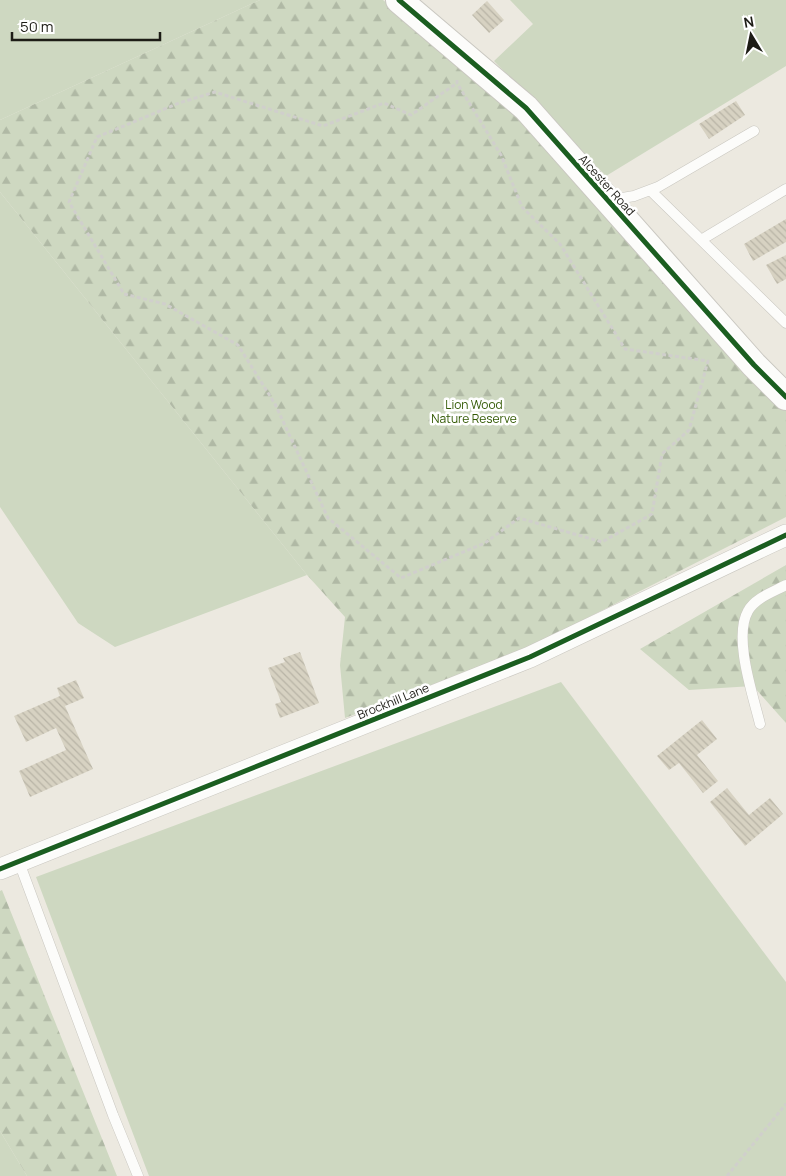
<svg xmlns="http://www.w3.org/2000/svg" width="786" height="1176" viewBox="0 0 786 1176" font-family="Manrope,sans-serif">
<style>
.green{fill:#ced8c1}
.forest{fill:url(#forest-firs)}
.building{fill:url(#building-back-hatch)}
.lines{fill:none;stroke-linecap:round;stroke-linejoin:round}
.service-casing{stroke:#c9c7c0;stroke-width:11}
.minor-casing{stroke:#c9c7c0;stroke-width:22}
.tertiary-casing{stroke:#c9c7c0;stroke-width:28}
.path{stroke:#d0cfcc;stroke-width:3;stroke-dasharray:4 2.5;stroke-linecap:butt}
.service{stroke:#fcfcfa;stroke-width:10}
.minor{stroke:#fcfcfa;stroke-width:21}
.tertiary{stroke:#fcfcfa;stroke-width:26}
.cycleway-casing{stroke:#fff;stroke-width:8}
.cycleway{stroke:#1b5e20;stroke-width:5}
.labels{text-anchor:middle;dominant-baseline:central;stroke-width:5;stroke-linejoin:round;paint-order:stroke}
.street-label{font-size:12px;fill:#1d1c16;stroke:#fff}
.park-label{font-size:12px;fill:#335a04;stroke:#fff}
</style>
<defs>
<pattern id="forest-firs" width="22" height="20" patternUnits="userSpaceOnUse" patternTransform="scale(1.25)"><rect width="22" height="20" fill="#ced8c1"/><path d="M5 1l3.5 6h-7zM16 11l3.5 6h-7z" fill="#b0b9a5"/></pattern>
<pattern id="building-back-hatch" width="6" height="6" patternUnits="userSpaceOnUse" patternTransform="scale(1.25)"><rect width="6" height="6" fill="#d7d2c2"/><path d="M-1 5l2 2M0 0l6 6M5-1l2 2" fill="none" stroke="#b8b4a6"/></pattern>
</defs>
<rect width="100%" height="100%" fill="#ece9e0"/>
<path class="green" d="M0 0H260L0 120Z
M510 0H786V66L606 176 494 61 533 24Z
M0 192 307 575 115 647 78 623 0 507Z
M561 682 786 982V1176H149L36 877Z
M0 1131 27 1176H0Z"/>
<path class="forest" d="M260 0H383L528 121 786 411V517L526 649 345 718 340 665 345 617 307 575 0 192V120Z
M786 565V723L753 686 689 690 640 649Z
M2 890 117 1176H27L0 1131V891Z"/>
<path class="building" d="M487 1 504 20 489 33 472 15Z
M736 101 745 115 709 139 699 124Z
M786 219V242L753 261 744 244Z
M786 255V279L777 284 766 265Z
M300 652 319 703 280 718 275 704 281 702 268 668 285 662 283 658Z
M76 680 84 698 65 706 93 769 30 797 19 771 66 750 56 728 26 742 14 716 60 696 57 688Z
M702 720 717 739 697 755 718 781 703 793 679 763 669 770 657 756Z
M727 788 749 815 770 798 783 814 745 846 710 802Z"/>
<g class="lines">
<g class="service-casing">
<path id="service" d="M650 190 786 323
M611 200 634 196 658 187 754 131
M701 240 786 189
M760 724C753 695 733 637 748 611 755 598 773 592 786 585
M19 862 113 1115 138 1176"/>
</g>
<g class="minor-casing">
<path id="minor" d="M0 869 530 657 786 535"/>
</g>
<g class="tertiary-casing">
<path id="tertiary" d="M399 0 526 108 754 365 786 397"/>
</g>
<path class="path" d="M457 80V83L501 155 522 207 560 244 625 349 708 361 689 430 662 454 652 514 602 542 519 518 485 543 401 578 328 518 275 404 238 345 165 304 124 294 69 202 97 137 179 103 215 92 323 126 384 103 411 115 457 83
M727 1176 786 1104"/>
<use href="#service" class="service"/>
<use href="#minor" class="minor"/>
<use href="#tertiary" class="tertiary"/>
<g class="cycleway-casing">
<path id="cycleway" d="M399 0 526 108 754 365 786 397
M0 869 530 657 786 535"/>
</g>
<use href="#cycleway" class="cycleway"/>
</g>
<g class="labels">
<g class="street-label">
<text transform="translate(607 185) rotate(48)">Alcester Road</text>
<text transform="translate(393 701) rotate(-22)">Brockhill Lane</text>
</g>
<g class="park-label">
<text x="474" y="404">Lion Wood<tspan x="474" dy="14">Nature Reserve</tspan></text>
</g>
</g>
<g transform="translate(751 35) rotate(350)" stroke="#ffffff" stroke-width="4" paint-order="stroke">
<path d="M0-4L9 19L0 12L-9 19Z" fill="#1d1c16"/>
<text y="-8" font-size="14" font-weight="bold" text-anchor="middle" fill="#1d1c16">N</text>
</g>
<path d="M12 32v8h148v-8" fill="none" stroke="#1d1c16" stroke-width="2.5"/>
<text x="20" y="32" font-size="15" fill="#1d1c16" stroke="#ffffff" stroke-width="4" paint-order="stroke">50 m</text>
</svg>
